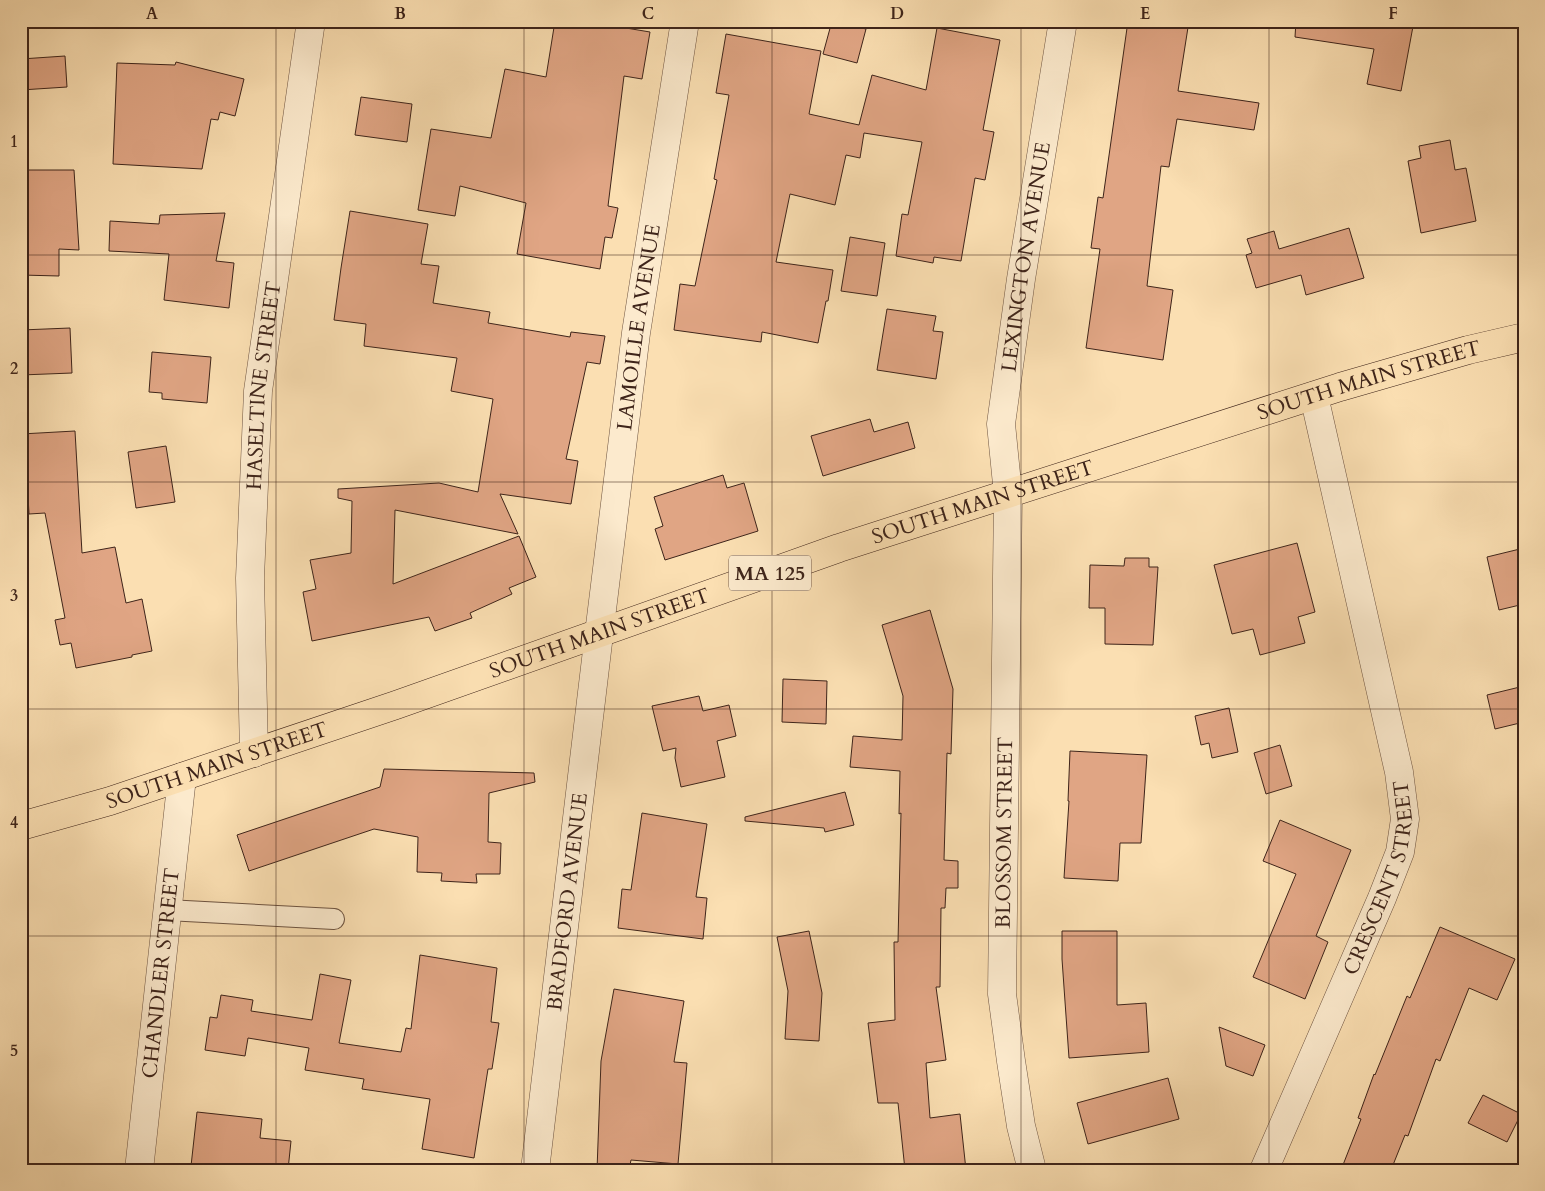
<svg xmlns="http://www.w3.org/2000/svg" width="1545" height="1191" viewBox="0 0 1545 1191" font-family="Cardo,serif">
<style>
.building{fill:#e0a584;stroke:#3e241a}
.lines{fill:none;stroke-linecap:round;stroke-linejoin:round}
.lane-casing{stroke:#6d5340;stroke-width:22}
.street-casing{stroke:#6d5340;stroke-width:29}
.primary-casing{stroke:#3e241a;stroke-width:29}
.lane{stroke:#fceacd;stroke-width:20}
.street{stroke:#fceacd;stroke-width:28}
.primary{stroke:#fbdfb2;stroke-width:28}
.grid{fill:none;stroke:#3e241a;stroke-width:1;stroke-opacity:0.55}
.labels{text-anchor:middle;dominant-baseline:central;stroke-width:4;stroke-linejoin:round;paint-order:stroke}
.shield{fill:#fceacd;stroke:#775f50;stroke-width:1}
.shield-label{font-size:20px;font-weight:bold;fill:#3e241a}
.street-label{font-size:21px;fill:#3e241a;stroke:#fceacd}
.neatline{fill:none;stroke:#3e241a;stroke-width:2}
.grid-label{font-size:16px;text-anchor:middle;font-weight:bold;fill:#3e241a}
</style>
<rect width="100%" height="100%" fill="#fbdfb2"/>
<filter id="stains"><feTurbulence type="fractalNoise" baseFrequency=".004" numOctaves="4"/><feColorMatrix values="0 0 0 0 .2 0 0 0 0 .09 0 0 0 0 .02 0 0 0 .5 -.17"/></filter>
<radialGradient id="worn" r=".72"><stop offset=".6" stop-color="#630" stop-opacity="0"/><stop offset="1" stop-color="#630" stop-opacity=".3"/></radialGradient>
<path class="building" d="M555 21H584L650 32 642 79 624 76 608 206 618 208 612 238 605 237 600 269 517 254 526 203 460 186 455 216 418 210 431 129 491 138 505 69 546 77Z
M832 21 866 29 857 63 823 54Z
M1128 21H1189L1178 91 1259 103 1254 130 1177 119 1169 167 1161 166 1147 286 1173 290 1163 360 1086 348 1100 249 1091 248 1098 197 1103 198Z
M1296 21H1414L1401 91 1367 84 1374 49 1295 37Z
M937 28 1000 40 983 130 994 132 985 180 975 178 961 261 934 257 933 263 896 256 902 214 908 215 922 142 864 133 860 158 846 155 835 205 790 194 776 262 833 270 828 301H826L818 343 762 332 761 342 674 330 680 284 695 286 717 180 714 179 729 95 716 93 726 34 821 51 809 114 859 125 872 75 926 90Z
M65 56 67 87 21 90V59Z
M176 62 244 79 235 116 220 112 218 120 211 119 202 169 113 164 117 63 175 65Z
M361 97 412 104 407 142 355 135Z
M1450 140 1455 170 1466 168 1476 221 1421 233 1408 161 1421 158 1419 146Z
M21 170H74L79 250 59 249V276L21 275Z
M350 211 428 224 421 264 439 266 433 303 490 312 488 323 570 337 571 332 605 336 600 364 587 362 566 459 578 461 571 504 500 494 518 534 395 510 393 584 519 536 536 577 509 588 512 594 470 613 472 618 435 631 429 617 312 641 303 592 316 589 310 560 351 553 352 501 338 498V489L439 483 478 492 493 399 451 391 457 358 364 346 366 324 334 320 341 268Z
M225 213 216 261 234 263 229 308 164 300 169 254 109 251 110 221 159 224 160 215Z
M1349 228 1364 278 1306 295 1301 275 1256 288 1246 255 1252 253 1247 239 1274 231 1279 249Z
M850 237 885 243 877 296 841 291Z
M887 309 936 316 933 331 943 332 936 379 877 370Z
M70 328 72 373 21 375V330Z
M152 352 211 357 207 403 162 399V393L149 392Z
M870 419 874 432 908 422 915 448 823 476 811 436Z
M75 431 82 553 115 547 126 603 142 599 152 651 132 655V657L76 668 71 643 60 645 55 620 65 618 45 513 29 514 27 477 21 478V434Z
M166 446 175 502 136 508 128 452Z
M723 475 727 488 744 483 758 531 665 560 655 529 663 526 654 497Z
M1297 543 1315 612 1298 617 1305 643 1260 655 1253 629 1232 634 1214 565Z
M1524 548V604L1499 610 1487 557Z
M1125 558H1149V567H1158L1153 645 1105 644V608H1089L1090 565 1124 566Z
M930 610 953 689 951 754 947 753 944 860 958 861V888H946L945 908H941L940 987H936L946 1060 926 1063 930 1118 960 1114 966 1170H905L898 1103H878L868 1023 895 1020 894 942H898L901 813 899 814 900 771 850 767 853 736 902 740 903 696 882 625Z
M783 679 827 681 826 724 782 722Z
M1524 686V722L1495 729 1487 695Z
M699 696 703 711 729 705 736 736 717 741 725 777 681 787 675 758 676 748 663 751 652 706Z
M1229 708 1238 752 1212 758 1209 743 1201 745 1195 716Z
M1280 745 1292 786 1266 794 1254 753Z
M1070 751 1147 755 1141 843H1120L1118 881 1064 878 1069 801H1068Z
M384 769 534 773 535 782 489 793 488 842 501 843 500 874H476L477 883 441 881 442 873 417 872 418 837 374 829 249 871 237 835 380 787Z
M845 792 854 825 825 832 824 828 745 821V817Z
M642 813 707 824 696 897 707 898 703 939 618 928 622 889 631 890Z
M1280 820 1351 850 1316 936 1328 942 1305 999 1253 977 1296 874 1263 861Z
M1440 927 1515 959 1497 1000 1469 988 1440 1061 1436 1059 1408 1136 1405 1135 1391 1170H1341L1361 1119 1358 1118 1374 1074 1375 1075 1407 996 1410 998Z
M809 931 822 993 819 1041 785 1039 788 991 777 937Z
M1062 931H1117V1005L1146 1003 1149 1052 1069 1058 1062 959Z
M420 955 497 968 491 1022 499 1023 492 1069H488L474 1158 422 1149 430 1099 362 1089 364 1079 305 1070 309 1048 248 1038 245 1056 205 1050 210 1017 217 1018 221 995 253 1000 251 1011 312 1020 320 974 351 980 339 1043 401 1052 406 1028 411 1029Z
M614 989 684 1001 674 1062 687 1063 678 1164 631 1160 629 1170H597L601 1061Z
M1219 1027 1265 1045 1253 1076 1226 1066Z
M1168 1078 1179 1119 1088 1144 1077 1103Z
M1483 1095 1521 1114 1507 1142 1468 1123Z
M197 1112 262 1119 260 1138 291 1141 288 1170H219L191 1166Z"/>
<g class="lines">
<g class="lane-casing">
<path id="lane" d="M167 910 334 919"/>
</g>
<g class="street-casing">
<g id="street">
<path id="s1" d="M254 753 250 578 258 391 311 21"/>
<path id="s2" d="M139 1170 182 777"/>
<path id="s3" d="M535 1170 599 634 636 333 685 21"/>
<path id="s4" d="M1032 1170 1021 1126 1011 1061 1002 994 1008 494 1001 424 1021 279 1063 21"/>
<path id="s5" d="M1264 1170 1382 898 1400 852 1405 819 1399 772 1314 396"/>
</g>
</g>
<g class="primary-casing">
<g id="primary">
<path id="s6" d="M21 826 110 801 396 705 839 548 1340 387 1468 350 1524 337"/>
</g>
</g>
<use href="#lane" class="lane"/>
<use href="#street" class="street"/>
<use href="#primary" class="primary"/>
</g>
<path class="grid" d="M276 21V1170M524 21V1170M772 21V1170M1021 21V1170M1269 21V1170M21 255H1524M21 482H1524M21 709H1524M21 936H1524"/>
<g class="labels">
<rect class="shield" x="729" y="555.5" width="82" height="35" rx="4"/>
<g class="shield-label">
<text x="770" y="573">MA 125</text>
</g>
<g class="street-label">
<text stroke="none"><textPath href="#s4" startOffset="918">LEXINGTON AVENUE</textPath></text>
<text stroke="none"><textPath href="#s3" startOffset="849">LAMOILLE AVENUE</textPath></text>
<text stroke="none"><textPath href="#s6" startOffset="1420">SOUTH MAIN STREET</textPath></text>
<text stroke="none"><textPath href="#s1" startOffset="368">HASELTINE STREET</textPath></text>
<text stroke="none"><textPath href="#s6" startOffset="1015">SOUTH MAIN STREET</textPath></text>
<text stroke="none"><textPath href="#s6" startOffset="610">SOUTH MAIN STREET</textPath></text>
<text stroke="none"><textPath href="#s6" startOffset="205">SOUTH MAIN STREET</textPath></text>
<text stroke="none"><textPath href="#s4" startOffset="340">BLOSSOM STREET</textPath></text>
<text stroke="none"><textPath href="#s5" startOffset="316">CRESCENT STREET</textPath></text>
<text stroke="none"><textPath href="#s3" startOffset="270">BRADFORD AVENUE</textPath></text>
<text stroke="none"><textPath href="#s2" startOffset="198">CHANDLER STREET</textPath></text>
</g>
</g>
<rect width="1545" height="1191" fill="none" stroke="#fbdfb2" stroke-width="55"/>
<rect x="28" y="28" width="1490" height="1136" class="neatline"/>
<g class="grid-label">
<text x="152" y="19">A</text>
<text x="400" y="19">B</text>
<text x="648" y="19">C</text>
<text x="897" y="19">D</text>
<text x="1145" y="19">E</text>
<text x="1393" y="19">F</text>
<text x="14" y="147">1</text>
<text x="14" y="374">2</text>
<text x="14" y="601">3</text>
<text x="14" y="828">4</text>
<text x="14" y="1056">5</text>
</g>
<rect width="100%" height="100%" filter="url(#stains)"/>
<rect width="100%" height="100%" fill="url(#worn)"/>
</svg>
